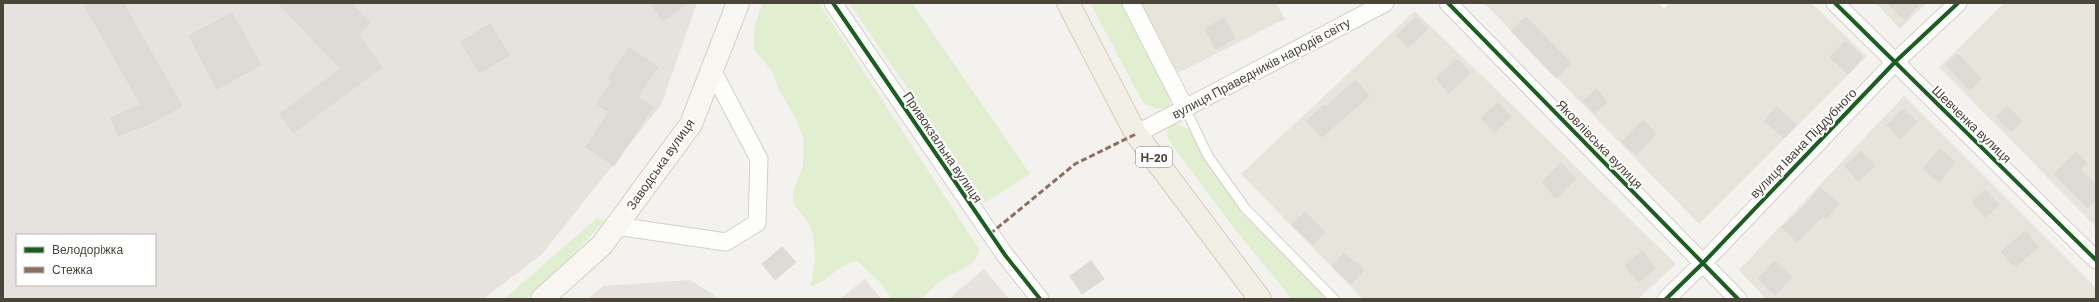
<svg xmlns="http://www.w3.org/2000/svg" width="2099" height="302" viewBox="0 0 2099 302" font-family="Barlow,sans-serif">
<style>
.residential{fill:#e7e4dc}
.industrial{fill:#e6e2de;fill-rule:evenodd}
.green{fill:#e1eecf}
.building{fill:#dedbd6;stroke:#dcd9d4}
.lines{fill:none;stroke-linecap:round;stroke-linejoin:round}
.lane-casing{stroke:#d2d0cb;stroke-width:11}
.street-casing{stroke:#d2d0cb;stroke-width:19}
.secondary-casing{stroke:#d3cfc5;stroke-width:24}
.primary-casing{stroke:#d6cebb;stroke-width:24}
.lane{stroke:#fdfdfc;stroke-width:9}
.street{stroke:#fdfdfc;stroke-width:17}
.secondary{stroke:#f7f6f1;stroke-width:22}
.primary{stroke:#f2efe6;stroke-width:22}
.quiet{stroke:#8d6e63;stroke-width:3;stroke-dasharray:6 3;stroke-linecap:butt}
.cycleway-casing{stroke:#fff;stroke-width:6}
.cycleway{stroke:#1b5e20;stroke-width:4}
.labels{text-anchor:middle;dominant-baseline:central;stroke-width:4;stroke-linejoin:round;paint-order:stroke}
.shield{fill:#fff;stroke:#817c74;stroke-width:1}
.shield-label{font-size:12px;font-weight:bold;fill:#4b4439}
.street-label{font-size:13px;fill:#4b4439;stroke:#fff}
</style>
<rect width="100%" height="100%" fill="#f4f2ee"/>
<path class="residential" d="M1141 3H1276L1285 19 1178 73Z
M1484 3H1658L1664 9 1670 3H1811L1867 56 1699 224Z
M1876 3H1927L1900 29Z
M2004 3H2096V227L1939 67Z
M1415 11 1676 264 1638 299H1363L1241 174Z
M1904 96 2096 288V299H1766L1739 270Z"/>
<path class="industrial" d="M3 3H697L661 105 542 254 483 299H3ZM17 235H155V285H17Z
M984 269 1009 299H949Z
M865 279 881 299H840Z
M690 280 720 299H587L604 286Z"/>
<path class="green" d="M762 3H819L979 249C977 267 957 270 945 278 936 284 929 292 921 299H892L879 281 857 261C838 264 829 281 811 286L815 258 813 234 808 223 793 203V191L803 166 804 140 797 121 778 88 773 73 754 49V29Z
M849 3H912L1030 174 986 202Z
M1090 3H1125L1171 92 1172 101 1168 107 1157 109 1144 104Z
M1175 124 1191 130 1205 159 1240 211 1327 299H1292L1234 228 1173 146 1167 136 1168 128Z
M597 218 605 221 551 277 526 299H504Z"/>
<path class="building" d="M83 3H123L182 106 151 123 118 136 111 118 141 105Z
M278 3H351L370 23 358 35 382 67 293 133 280 114 341 69Z
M650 3H688L663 21Z
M1887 3H1920L1905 20Z
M232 13 261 65 217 89 189 36Z
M1416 17 1428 29 1408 47 1397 35Z
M1526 17 1571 63 1556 78 1511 31Z
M1224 18 1235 38 1216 49 1205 29Z
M490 24 509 55 480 73 461 42Z
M1846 41 1863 57 1848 74 1830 57Z
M629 48 658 67 637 97 653 107 614 166 586 147 609 112 597 104 612 82 608 79Z
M1958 54 1981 79 1970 90 1946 65Z
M1457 59 1470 73 1449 93 1436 78Z
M1355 80 1369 96 1322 137 1306 121 1324 105 1326 107Z
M1596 89 1607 102 1594 113 1583 101Z
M1498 103 1511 117 1494 132 1481 118Z
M2007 106 2022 121 2011 132 1996 117Z
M1777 107 1796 125 1784 138 1764 121Z
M1903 109 1917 122 1900 139 1887 125Z
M1643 120 1656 134 1636 155 1622 142Z
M1940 149 1955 162 1939 182 1923 169Z
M1861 151 1875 166 1858 181 1845 166Z
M2076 152 2087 163 2080 170 2096 185V200L2088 208 2054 174Z
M1561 163 1576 179 1556 198 1542 182Z
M1820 188 1839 204 1826 219 1823 216 1797 242 1782 227 1799 212Z
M1985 190 1999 205 1985 217 1972 202Z
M1305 212 1325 232 1313 245 1292 225Z
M2025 231 2038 247 2015 267 2001 252Z
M782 247 796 262 775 280 762 264Z
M1642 251 1655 268 1639 282 1625 266Z
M1344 253 1364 270 1351 284 1332 266Z
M1091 261 1104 279 1082 294 1070 276Z
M1775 261 1792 277 1775 295 1758 279Z"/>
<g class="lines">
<g class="lane-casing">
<path id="lane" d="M1185 108 1208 156 1245 208 1334 299"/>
</g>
<g class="street-casing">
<path id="street" d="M833 3 1005 255 1040 299
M1131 3 1185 108
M1448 3 1738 299
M1835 3 2096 260
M1136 134 1385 3
M616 226 726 242 757 223 759 159 712 70
M1666 299 1703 263 1895 62 1958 3"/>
</g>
<g class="secondary-casing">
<path id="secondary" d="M542 299 602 245 691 124 738 3"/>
</g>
<g class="primary-casing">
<path id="primary" d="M1068 3 1136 134 1260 299"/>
</g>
<use href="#lane" class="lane"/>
<use href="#street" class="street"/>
<use href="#secondary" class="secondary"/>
<use href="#primary" class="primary"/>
<path class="quiet" d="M990 234 1075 164 1136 134"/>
<g class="cycleway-casing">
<path id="cycleway" d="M833 3 1005 255 1040 299
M1448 3 1738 299
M1835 3 2096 260
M1666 299 1703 263 1895 62 1958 3"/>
</g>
<use href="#cycleway" class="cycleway"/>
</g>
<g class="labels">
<rect class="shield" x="1136" y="147" width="36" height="20" rx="3"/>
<g class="shield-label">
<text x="1154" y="157">Н-20</text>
</g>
<g class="street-label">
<text transform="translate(1261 68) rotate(-28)">вулиця Праведників народів світу</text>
<text transform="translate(1972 124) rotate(44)">Шевченка вулиця</text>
<text transform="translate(1803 143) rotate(-46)">вулиця Івана Піддубного</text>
<text transform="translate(1600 144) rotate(46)">Яковлівська вулиця</text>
<text transform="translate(943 147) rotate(56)">Привокзальна вулиця</text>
<text transform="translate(660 164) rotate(-55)">Заводська вулиця</text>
</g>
</g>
<rect width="2099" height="302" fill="none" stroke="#4b4439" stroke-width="8"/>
<rect x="16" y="234" width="140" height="52" fill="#ffffff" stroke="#b7b4b0"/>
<rect x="24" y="247" width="20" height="6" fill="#1b5e20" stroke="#b7b4b0"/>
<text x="52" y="254" font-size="12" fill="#4b4439">Велодоріжка</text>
<rect x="24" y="267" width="20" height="6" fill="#8d6e63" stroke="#b7b4b0"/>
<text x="52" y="274" font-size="12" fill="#4b4439">Стежка</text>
</svg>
